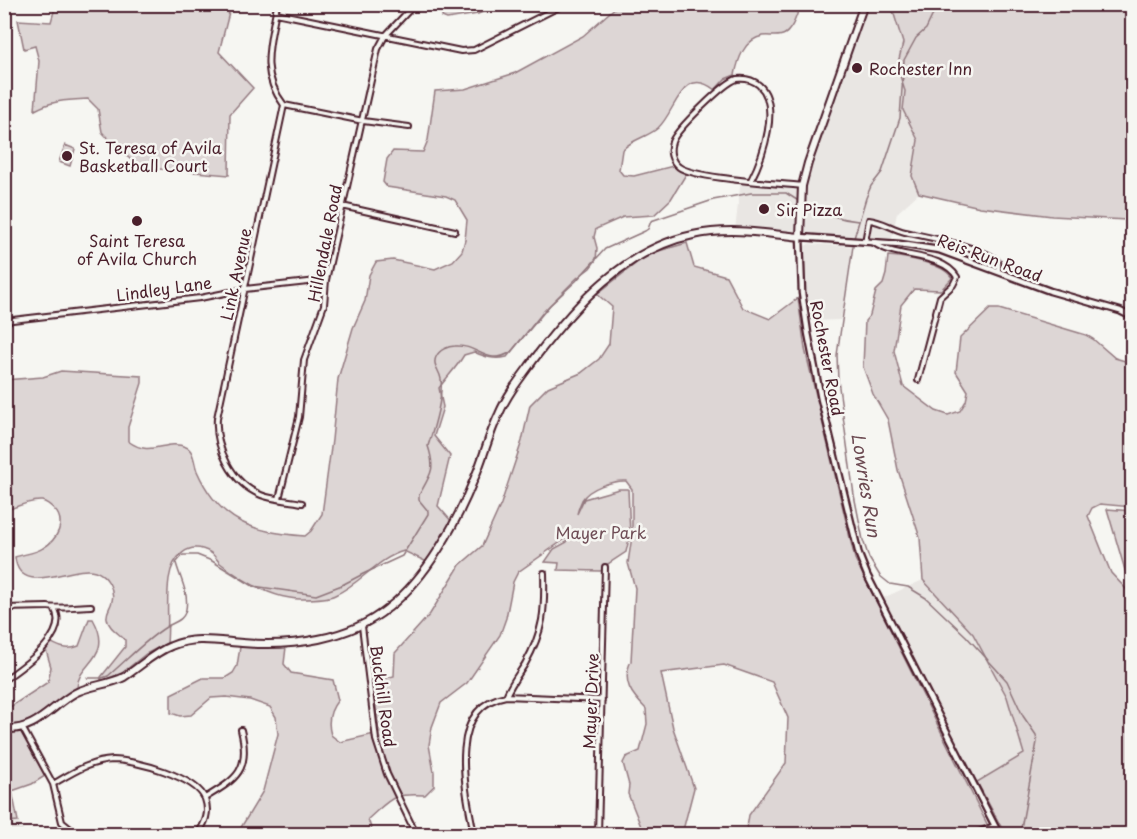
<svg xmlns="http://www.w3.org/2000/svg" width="1137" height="839" viewBox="0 0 1137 839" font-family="'Playpen Sans',sans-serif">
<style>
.built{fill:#e9e6e3}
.green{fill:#ddd6d5;stroke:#947a80;stroke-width:1.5}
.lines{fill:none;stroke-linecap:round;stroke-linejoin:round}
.stream{stroke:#8e747a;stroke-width:1.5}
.minor-casing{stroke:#4a1f2b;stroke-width:8}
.tertiary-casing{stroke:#4a1f2b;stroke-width:9}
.primary-casing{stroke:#4a1f2b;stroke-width:10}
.minor{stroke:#f6f6f2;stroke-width:4}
.tertiary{stroke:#f6f6f2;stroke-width:4.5}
.primary{stroke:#f6f6f2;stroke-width:6}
.poi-dot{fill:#4a1f2b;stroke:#f6f6f2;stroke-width:2}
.labels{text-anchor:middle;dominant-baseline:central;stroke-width:5;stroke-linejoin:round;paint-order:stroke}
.poi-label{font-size:16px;fill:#4a1f2b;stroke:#f6f6f2;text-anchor:start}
.street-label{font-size:16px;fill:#4a1f2b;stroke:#f6f6f2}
.park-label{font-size:16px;fill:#6f4d56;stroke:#f6f6f2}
.water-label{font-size:18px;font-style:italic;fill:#6c4a52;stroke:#f6f6f2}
</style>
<rect width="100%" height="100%" fill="#f6f6f2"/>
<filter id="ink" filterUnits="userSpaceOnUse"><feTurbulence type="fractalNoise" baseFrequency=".0167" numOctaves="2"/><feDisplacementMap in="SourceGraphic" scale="12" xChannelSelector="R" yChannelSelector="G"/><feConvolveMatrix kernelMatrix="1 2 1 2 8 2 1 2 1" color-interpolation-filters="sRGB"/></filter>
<g filter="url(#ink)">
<path class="built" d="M864 5H889L893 11 903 43 897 67 905 91 903 110 918 140 912 176 919 193 897 213 891 243 735 230 741 179 802 186Z
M809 244 852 246 844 307 840 320 809 321 804 266 805 246Z
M923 580 973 634 1007 697 1024 754 977 782 883 598Z
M18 821 25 834H5V822Z"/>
<path class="green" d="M56 4 231 5 219 52 253 88 230 114 229 175 160 169 135 163 117 148 102 132 98 109 88 99C68 100 53 100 35 110L39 61 35 46 24 49 18 20 51 22Z
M447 5V4L498 5 478 14 447 19 442 17 443 9Z
M618 5H801C797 12 795 24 789 30 783 39 772 35 763 36 744 39 738 60 735 75L725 79 715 90C682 64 676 112 658 128 646 138 634 138 622 150L619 170 623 175 634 176 677 165 688 171 671 199 654 215 623 217 596 229 594 237 597 248 596 260 590 268 577 278 544 311 507 357C494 360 485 357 474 352L464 355C457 367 447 377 439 388L443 407 434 436 450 456 438 506 453 523 429 563 404 551C378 558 360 584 335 595 327 599 312 599 303 599 274 600 242 580 220 563 217 560 214 555 211 553 188 539 172 558 169 579 166 599 169 622 167 643L146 654 122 673 101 681V677L125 647V640C119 633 108 628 107 618 106 611 111 607 112 601 115 589 107 575 95 571 72 564 19 599 15 557 24 554 36 553 43 548 57 540 67 522 54 509 51 506 46 502 42 501 30 500 15 507 5 511L4 380 43 377 61 371 142 376V383L128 427V441C152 459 165 438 186 447 194 450 194 464 197 471 220 523 253 532 305 536L311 531 322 514 332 440 338 379 353 328 365 301 369 275 376 262 393 260 435 269 453 261 462 251 465 240 467 220 455 200 446 196 387 187 383 182 387 159 393 151 423 152 428 140 435 91 465 89 515 73 583 36Z
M889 5H1132V223L1127 220 1052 216 980 207 919 193 912 176 918 140 903 110 905 91 897 67 903 43 893 11Z
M65 145 75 149 70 166 59 162Z
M687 243 694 267 726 276 743 308 770 319 798 298 805 349 855 559 992 834H746L749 815 786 763 788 718 772 682 724 665 661 673 673 728 694 788 682 834H644L628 794 629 785 623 763 626 757 640 751 647 724 646 709C632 695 621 682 631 661L635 588 628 563 632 536V489L626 481C613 480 589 488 582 500 580 504 578 510 577 514L584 499 619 489H628L630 535 626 552 605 566V570L600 571 558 570 559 563 545 562 554 549 567 542 568 537 518 572 513 582 506 618 500 635 467 683 441 703 432 727 429 745 434 772V786L425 795C391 793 392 798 368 819L373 834H237L263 791 278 734 276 717 270 707 250 700 226 697 211 698 191 715 180 716 171 713V694L203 678H225L233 673 237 666 240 647H286L284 664 291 673 333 680 338 700C329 711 327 722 331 735L340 742 379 733 373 681 394 676 395 653 430 614 460 565 482 546 501 504 522 441 530 405 548 387 581 373 599 359 609 344 612 307 597 294 648 254Z
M888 256C904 257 944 263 952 278L941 290 914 289 901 305 894 351 903 386 936 411 948 415 960 411 966 401 968 391 956 372 960 338 990 309H999L1086 335 1093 339 1115 358 1132 363V507L1100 504 1092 508 1088 516 1111 573 1129 592 1132 593V834H1005L977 782 1024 754 1007 697 973 634 923 580 920 538 898 470 888 420 873 394 863 367 865 321 870 315 876 291 883 284 886 274Z
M1107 509 1132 511V587H1130Z
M89 619H93C115 658 77 663 77 688 56 699 40 719 17 725L45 776 32 784 12 791 18 821 5 822V715L7 709 48 682 51 667 45 647 48 641C60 647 66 651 79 646Z"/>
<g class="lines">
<path class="stream" d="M804 204C820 213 840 219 858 221
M854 238 866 198 871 186 882 172 900 118 904 60 916 38 926 29 938 4
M853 246 837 355 838 380 854 495 863 540 869 558 880 576 890 584 908 587 926 598 966 636 1007 681 1023 716 1036 735 1037 742 1020 834
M87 678H102L108 676C128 659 144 641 166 627 174 622 184 621 186 609 189 593 180 578 176 563L183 555H197L212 561 253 586 316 595 342 585 363 574 402 556 428 514V511L419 500V495C431 474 436 470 428 446 434 428 443 398 441 379 440 371 432 365 436 357 439 350 448 346 455 346 478 344 487 367 511 352L550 305 576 281 605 249 645 231 648 229 651 221 713 200 751 193H786L800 202"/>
<g class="minor-casing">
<path id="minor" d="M277 4C271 42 258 71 284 105L217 418C215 447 231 483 261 495 273 500 289 500 302 503
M276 13 461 51 474 50 565 4
M284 105 363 121 409 127
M751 180C763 157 781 105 759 85 753 80 745 78 737 79 725 82 676 130 672 142 669 151 671 161 679 167 696 179 777 183 802 186
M342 206 455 231
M865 242 869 220C882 221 892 229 905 232 922 236 988 248 998 262 999 264 998 267 998 271
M874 243C896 259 942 252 957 277L953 285 940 297 918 380
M4 321 200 298 245 289 326 280
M279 499 299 417 304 360 324 305 326 280 378 49 385 36 415 4
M4 608 48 607C55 609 81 606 91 606
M362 626 376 740 387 774 416 834
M4 680C22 667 71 635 54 608
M506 696C511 684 518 675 525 664 544 630 545 611 544 573
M23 729 53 784C72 773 90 761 113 760 135 760 197 777 205 799 210 813 205 823 198 834
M53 784 62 822 77 834
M205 798C236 779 251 771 241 730
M474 834C466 793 445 707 506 696L602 700
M598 834 605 567
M974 834 994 826"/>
</g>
<g class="tertiary-casing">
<path id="tertiary" d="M999 834 867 575 859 555 821 399 808 333 802 293 800 237 900 244 939 250 1050 291 1120 311 1132 317"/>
</g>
<g class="primary-casing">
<path id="primary" d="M4 729C37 731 50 707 75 693 90 685 109 685 124 677 140 667 153 653 171 646 194 636 217 641 242 643 291 647 349 640 388 608 427 578 457 522 475 477 484 456 489 434 499 414 508 393 522 376 535 358 575 305 625 249 693 235 729 227 764 233 800 237L802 186 808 163 864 4"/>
</g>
<use href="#minor" class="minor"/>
<use href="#tertiary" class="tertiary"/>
<use href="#primary" class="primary"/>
</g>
</g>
<g class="poi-dot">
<circle cx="857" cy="68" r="6"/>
<circle cx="67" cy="156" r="6"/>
<circle cx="764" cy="209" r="6"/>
<circle cx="137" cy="221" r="6"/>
</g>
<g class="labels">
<g class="poi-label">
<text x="869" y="68">Rochester Inn</text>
<text x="79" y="147">St. Teresa of Avila<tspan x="79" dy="18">Basketball Court</tspan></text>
<text x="776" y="209">Sir Pizza</text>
<text x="137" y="240" text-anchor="middle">Saint Teresa<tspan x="137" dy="18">of Avila Church</tspan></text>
</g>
<g class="street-label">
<text transform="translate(324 243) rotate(-79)">Hillendale Road</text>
<text transform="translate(990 257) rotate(20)">Reis Run Road</text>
<text transform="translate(235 274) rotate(-78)">Link Avenue</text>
<text transform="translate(164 288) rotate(-8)">Lindley Lane</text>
<text transform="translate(828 358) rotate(79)">Rochester Road</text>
<text transform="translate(384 696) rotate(82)">Buckhill Road</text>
<text transform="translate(590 701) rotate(-88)">Mayer Drive</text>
</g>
<g class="park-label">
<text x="601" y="532">Mayer Park</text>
</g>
<g class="water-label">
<text transform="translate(867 485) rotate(81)">Lowries Run</text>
</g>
</g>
<rect width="1137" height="839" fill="none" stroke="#f6f6f2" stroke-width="24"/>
<rect x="12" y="12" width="1113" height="815" fill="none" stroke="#4a1f2b" stroke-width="2" filter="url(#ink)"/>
</svg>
